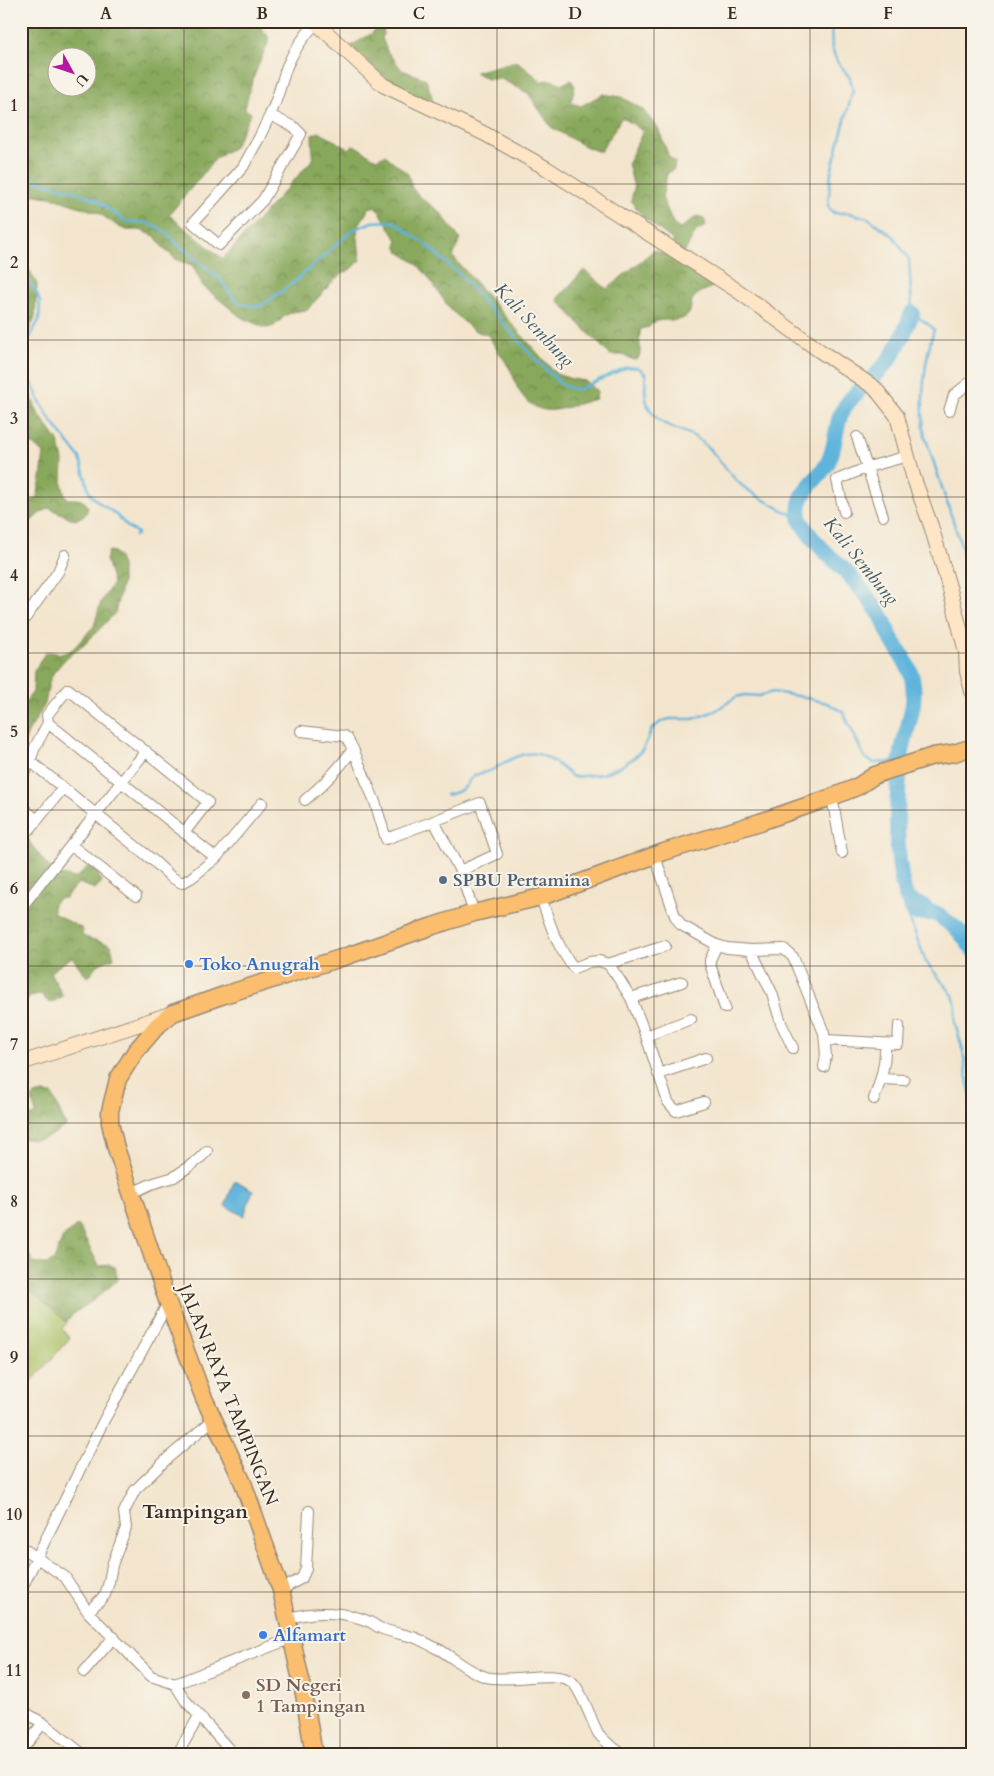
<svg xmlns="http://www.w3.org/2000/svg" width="994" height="1776" viewBox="0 0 994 1776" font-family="Cardo,serif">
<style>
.grass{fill:#abc267;stroke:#737642}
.forest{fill:url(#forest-crowns);stroke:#62693d;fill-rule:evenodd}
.water{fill:#5fb4dc;stroke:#4d6f7d}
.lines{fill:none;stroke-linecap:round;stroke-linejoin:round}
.stream{stroke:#5fb4dc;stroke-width:2.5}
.canal{stroke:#5fb4dc;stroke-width:9}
.river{stroke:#5fb4dc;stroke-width:16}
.street-casing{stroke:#978876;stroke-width:12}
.secondary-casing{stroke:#978876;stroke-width:16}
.primary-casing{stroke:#978876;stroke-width:19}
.street{stroke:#fff;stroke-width:10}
.secondary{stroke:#fde5c5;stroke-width:14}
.primary{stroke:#fabe6e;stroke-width:16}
.grid{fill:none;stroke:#3b2a1e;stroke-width:1;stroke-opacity:0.55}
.service-dot{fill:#5c6f8a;stroke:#f7f3e8;stroke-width:2}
.shop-dot{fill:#3f7fe0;stroke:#f7f3e8;stroke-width:2}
.education-dot{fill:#8d6e63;stroke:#f7f3e8;stroke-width:2}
.labels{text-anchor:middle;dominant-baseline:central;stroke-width:4;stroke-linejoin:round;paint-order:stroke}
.service-label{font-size:18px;font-weight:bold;fill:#4e5e75;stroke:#f7f3e8;text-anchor:start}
.shop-label{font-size:18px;font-weight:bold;fill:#366cbe;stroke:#f7f3e8;text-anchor:start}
.street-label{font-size:18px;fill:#3b2a1e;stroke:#f7f3e8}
.education-label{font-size:18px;font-weight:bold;fill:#785e54;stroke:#f7f3e8;text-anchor:start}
.water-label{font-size:19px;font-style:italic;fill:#485a60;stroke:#f7f3e8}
.quarter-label{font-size:20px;font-weight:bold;fill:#3b2a1e;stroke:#f7f3e8}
.neatline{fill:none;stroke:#3b2a1e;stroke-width:2}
.grid-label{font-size:16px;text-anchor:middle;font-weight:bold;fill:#3b2a1e}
</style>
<defs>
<pattern id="forest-crowns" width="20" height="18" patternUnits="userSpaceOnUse" patternTransform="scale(1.25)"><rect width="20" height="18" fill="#88a85c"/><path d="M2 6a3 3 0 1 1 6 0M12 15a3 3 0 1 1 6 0" fill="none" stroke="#70894b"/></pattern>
</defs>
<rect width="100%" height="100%" fill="#f7f3e8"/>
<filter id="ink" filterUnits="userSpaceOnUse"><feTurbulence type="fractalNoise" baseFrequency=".02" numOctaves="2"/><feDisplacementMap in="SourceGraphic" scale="10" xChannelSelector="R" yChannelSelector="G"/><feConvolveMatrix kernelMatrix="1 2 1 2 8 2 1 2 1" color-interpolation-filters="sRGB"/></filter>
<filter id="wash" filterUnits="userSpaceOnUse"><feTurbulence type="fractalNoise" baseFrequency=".0096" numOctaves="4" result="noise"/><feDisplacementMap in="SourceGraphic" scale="20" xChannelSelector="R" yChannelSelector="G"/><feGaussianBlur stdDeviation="1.12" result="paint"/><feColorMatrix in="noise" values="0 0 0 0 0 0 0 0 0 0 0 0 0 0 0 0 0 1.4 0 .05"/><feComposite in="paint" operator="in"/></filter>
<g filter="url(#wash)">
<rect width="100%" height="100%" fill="#f3e5cd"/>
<path class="grass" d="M21 1274 24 1285 30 1291 67 1322 62 1329 70 1338 31 1382 21 1374Z"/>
<path class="forest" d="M29 21H256L270 39C259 62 250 84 245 109L251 113 234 147 216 158 169 215 223 259 313 159 312 135 319 132 349 149 354 145 376 159 385 155 408 174 412 188 424 200 440 212 460 239 453 257 556 374 572 379 585 381 597 391 596 399C564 406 540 425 518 389 515 383 514 376 511 371 504 358 495 348 488 335L473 330 450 309 426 274 416 263 399 252 397 248V240L380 212 374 207H370L357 228 360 260 354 267 336 278 307 310 292 312 285 316 274 326 266 328 242 318 203 286 192 265 177 260 164 249 155 236 140 230H126L119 227 99 213 50 197 21 193V47ZM58 58H88V88H58Z
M379 26 385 27 382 38 387 51 402 70 426 79 433 100 427 104C398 87 373 72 351 46L371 34Z
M512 62H518L541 81 550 80 563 84 571 80 575 86 571 101 574 104 581 106 603 94 621 97 642 109 658 128 669 157 675 162 674 169 667 174 662 198 674 225 680 229 697 216 704 218 706 226 696 231 680 261 711 282 712 287C706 290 694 294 692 301 690 306 692 311 687 316 676 325 658 314 649 327L641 329C637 340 643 349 638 359L634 360 622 355H610L572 316 557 299 584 270 607 289 654 250 666 255 674 241 644 218 631 201 634 188 628 163 643 131 622 117 601 151H597L582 145 551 127 528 93 501 79H487L475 72Z
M21 258 26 264 37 284 35 317 23 344 21 365Z
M21 370 38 413 58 441 63 460 62 484 65 495 68 499C77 499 85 498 88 508L85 515 75 520 49 508 39 514 21 530V508L37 497 41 479 44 453C39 449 33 445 28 441 18 429 21 386 21 370Z
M110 551 114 552 119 558 122 566V583L115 613 84 645 66 658 54 672 49 682 45 704 28 733 21 751V707L33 692 34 671 45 653 49 652 61 654 70 651 74 648 94 626 101 602 113 583 106 560 108 552Z
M21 825 30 843 47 865 58 874 74 878 80 875 89 865 96 870 102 882 95 889 78 883 65 898 58 899 53 904V913L83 929 82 936 111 945 114 958C105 962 93 964 91 975L87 977 72 957 50 972 63 996 51 1003 46 1000 41 994C31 995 27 999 21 1007Z
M43 1093 52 1094 66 1126C48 1137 44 1143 21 1138V1121L36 1114 32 1098 35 1095Z
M78 1225 99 1266 109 1265 115 1267 118 1280 94 1300 73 1314 67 1322 24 1285 21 1273V1242L25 1245 33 1262 36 1264H47L54 1260 63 1237Z"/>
<path class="water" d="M234 1182H238L253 1190 244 1216 225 1206Z"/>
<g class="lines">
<path class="stream" d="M833 21 831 25 832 49 837 61 850 78 853 90 831 172 828 207 834 213H849L868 218 893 236 909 259 912 313 932 327 934 330C924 359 920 406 925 436L962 548 973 586
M21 175 29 179 74 191 97 200 125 221 146 223 158 227 168 234 176 243 220 279 233 298 242 304 251 306H261L293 283 353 230 372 222 393 221 429 247 462 277 533 357 562 385 574 389 582 388 627 367 639 368 646 375C645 385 644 396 648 406 660 430 680 426 698 439 715 451 725 470 740 484 758 499 780 508 800 519
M21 273 36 291 40 302 39 320 28 341 26 354 28 373 39 400 50 419 80 458 89 491 92 496 102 505 113 512 129 528 138 533 135 536
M446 795C452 794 459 792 464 788 468 784 470 779 474 776 479 772 487 773 492 770 531 746 539 748 573 777L603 774 621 766 634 758 643 749 652 729 662 721 670 719H693L715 711 736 697 745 695 759 696 773 692 803 697 827 703 843 712 865 758 874 763 893 762
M910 907 907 912 926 962 953 995 956 1007 955 1023 963 1050 968 1084 973 1103
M973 1137C969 1156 968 1165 973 1183"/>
<path class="canal" d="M908 896 926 904 936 913"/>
<path class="river" d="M912 313C905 331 897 352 884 366 873 380 851 394 843 410 834 426 837 447 827 464 819 478 803 488 800 504 799 510 799 517 802 523 813 543 834 559 850 576 860 587 869 599 878 611 885 619 886 629 891 638 898 651 909 663 912 678 918 704 906 727 902 752 896 788 891 888 916 913H936L958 930 964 937 973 950"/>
</g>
</g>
<g filter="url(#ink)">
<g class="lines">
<g class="street-casing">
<path id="street" d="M270 115 259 138 243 167 193 223 219 245 263 200 301 134 294 127 270 115C278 99 281 83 287 66 294 50 304 36 316 23
M949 411 954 395 973 380
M857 437 883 516
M844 512 837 480 868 467 908 456
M21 564V566
M21 624 58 572 65 555
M48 723 216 858 262 803
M301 731 344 736 347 738 353 749
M30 761 155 862 171 877 182 883 191 878 216 858
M21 780 30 761 35 747 48 723 47 715 68 689 208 802 184 833
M832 797 842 853
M305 800C323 785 340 768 353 749L375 802 386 839 434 821 460 871 474 913
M21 806 37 820
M434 821 480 803 497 854 460 871
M30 829 63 788
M71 845 136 896
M655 856 675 916 681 925 717 945 727 948 751 950 784 949 793 957 824 1033 826 1056 824 1067
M541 897C549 922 557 947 574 968L589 962 599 961 608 964 617 976 631 998 646 1036 668 1102 676 1111 704 1102
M21 908 146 751
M717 945 710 960V964L725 1008
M751 950 772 993 781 1023 793 1048
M608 964 665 946
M631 998 682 982
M646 1036 691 1019
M826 1040 898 1044 899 1026
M658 1074 706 1058
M881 1079 904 1080
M874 1099C881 1081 886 1064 885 1045
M132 1193 151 1184 174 1177 198 1160 207 1151
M21 1547 65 1577 88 1612 151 1676 175 1684 185 1700 234 1755
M21 1590 103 1422 168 1303
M281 1590 302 1578 306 1569 309 1511
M88 1612 105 1595 109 1582 112 1565 126 1528 124 1512 135 1490 169 1457 214 1419
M288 1619C313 1610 345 1611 370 1622 374 1624 378 1628 383 1629 393 1633 403 1634 413 1637 422 1640 431 1646 440 1650 455 1659 469 1672 486 1677 510 1683 554 1669 572 1682 582 1691 591 1720 598 1733 604 1742 615 1749 624 1755
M84 1672 114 1637
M175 1684 292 1638
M21 1710 43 1723 84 1755
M21 1751 43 1723
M177 1755 199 1716"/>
</g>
<g class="secondary-casing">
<path id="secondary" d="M314 21 383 85 485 134 546 168 738 291 820 351 875 388 897 416 913 476 931 526 950 590 966 652 967 672 973 695
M21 1063 170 1014"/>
</g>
<g class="primary-casing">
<path id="primary" d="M314 1755 304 1694 281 1590 243 1483 203 1396 168 1303 116 1148 110 1123V1111L118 1079 135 1052 157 1026 173 1013 224 995 344 957 433 926 474 913 541 897 664 852 760 822 832 797 857 787 875 775 933 756 954 753 973 747"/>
</g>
<use href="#street" class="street"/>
<use href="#secondary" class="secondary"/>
<use href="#primary" class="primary"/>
</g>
</g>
<path class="grid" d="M184 21V1755M340 21V1755M497 21V1755M654 21V1755M810 21V1755M21 184H973M21 340H973M21 497H973M21 653H973M21 810H973M21 966H973M21 1123H973M21 1279H973M21 1436H973M21 1592H973"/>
<circle class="service-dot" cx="443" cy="880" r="5"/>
<g class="shop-dot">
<circle cx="189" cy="964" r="5"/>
<circle cx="263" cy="1635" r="5"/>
</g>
<circle class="education-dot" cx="246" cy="1695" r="5"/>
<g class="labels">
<g class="service-label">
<text x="453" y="880">SPBU Pertamina</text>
</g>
<g class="shop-label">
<text x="199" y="964">Toko Anugrah</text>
<text x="273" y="1635">Alfamart</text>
</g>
<g class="street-label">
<text transform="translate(228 1395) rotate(68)">JALAN RAYA TAMPINGAN</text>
</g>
<g class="education-label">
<text x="256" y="1685">SD Negeri<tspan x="256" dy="21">1 Tampingan</tspan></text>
</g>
<g class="water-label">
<text transform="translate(534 325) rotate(47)">Kali Sembung</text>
<text transform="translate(861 561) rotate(51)">Kali Sembung</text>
</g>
<g class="quarter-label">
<text x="195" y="1511">Tampingan</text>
</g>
</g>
<rect width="994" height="1776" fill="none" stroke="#f7f3e8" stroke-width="55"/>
<g transform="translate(72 72) rotate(130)"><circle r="24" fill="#f7f3e8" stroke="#aca397"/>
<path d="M0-4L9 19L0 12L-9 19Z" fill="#b5179e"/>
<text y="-8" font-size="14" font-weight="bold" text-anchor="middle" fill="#3b2a1e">U</text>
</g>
<rect x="28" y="28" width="938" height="1720" class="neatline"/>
<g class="grid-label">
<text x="106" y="19">A</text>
<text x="262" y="19">B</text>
<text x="419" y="19">C</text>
<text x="575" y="19">D</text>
<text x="732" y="19">E</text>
<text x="888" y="19">F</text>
<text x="14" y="111">1</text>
<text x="14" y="268">2</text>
<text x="14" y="424">3</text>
<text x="14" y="581">4</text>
<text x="14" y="737">5</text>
<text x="14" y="894">6</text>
<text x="14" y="1050">7</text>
<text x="14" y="1207">8</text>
<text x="14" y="1363">9</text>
<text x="14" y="1520">10</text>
<text x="14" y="1676">11</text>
</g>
</svg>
